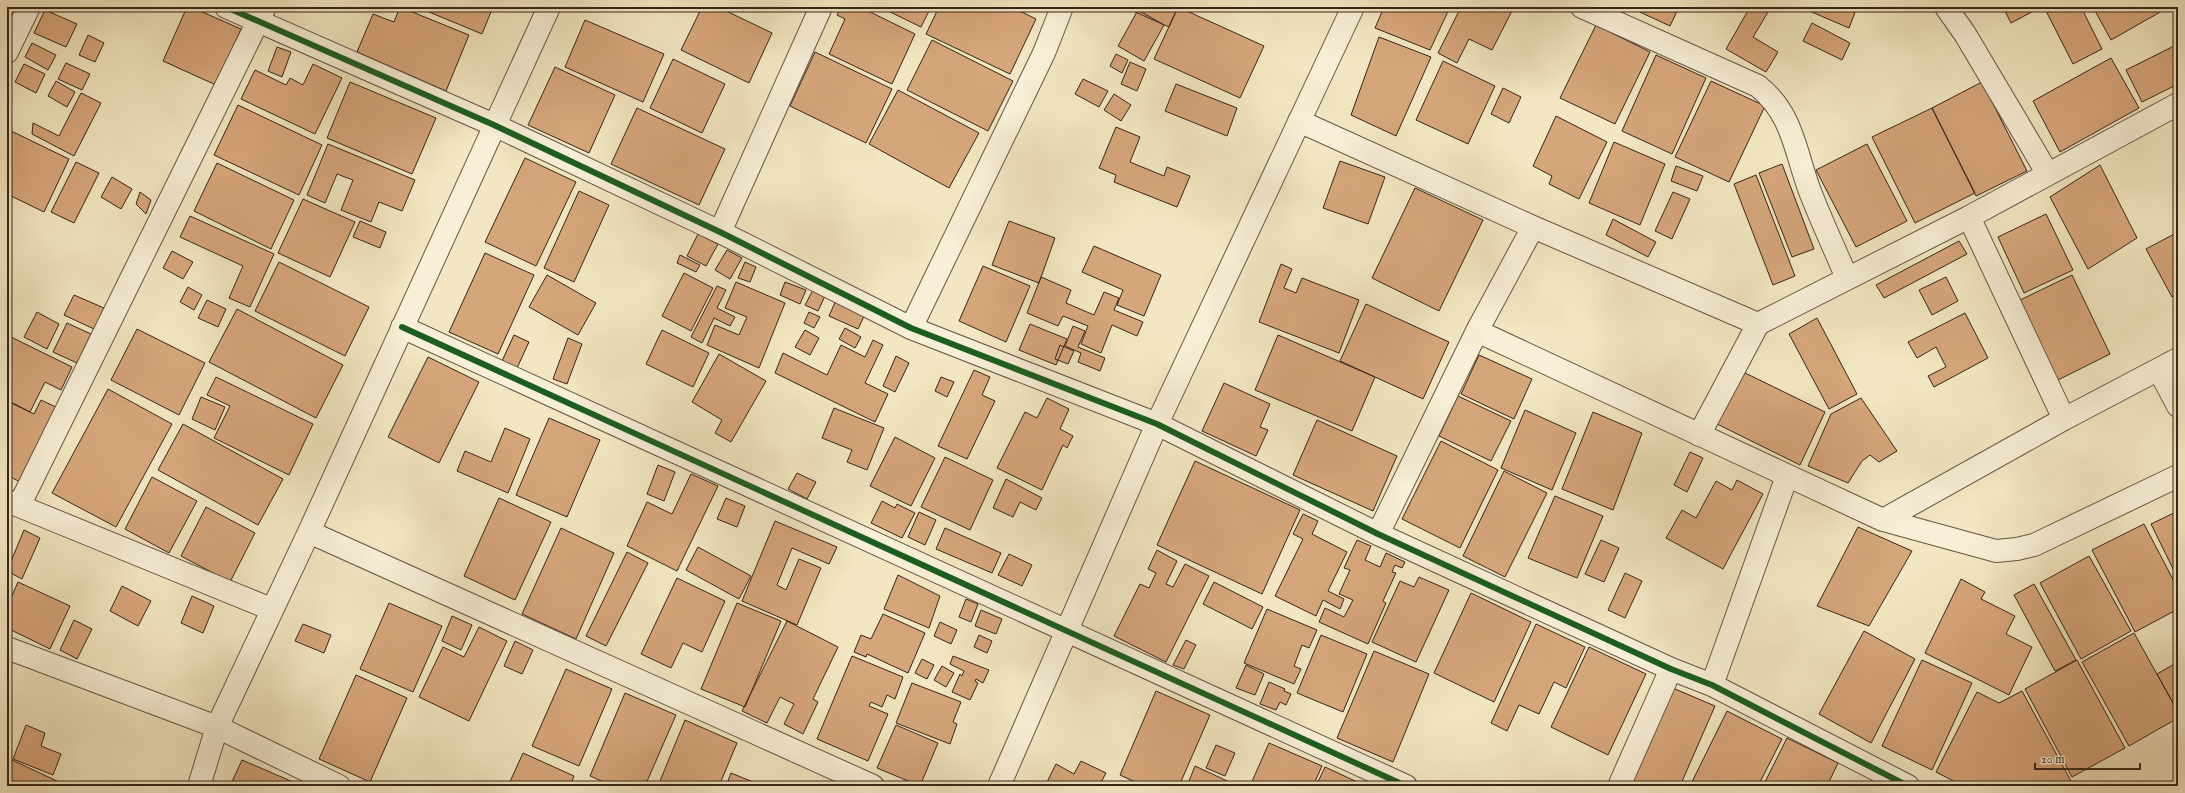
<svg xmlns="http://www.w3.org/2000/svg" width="2185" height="793" viewBox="0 0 2185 793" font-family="'IM FELL English',serif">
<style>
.building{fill:#d6a67b;stroke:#36251a}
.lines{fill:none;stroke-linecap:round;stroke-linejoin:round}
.minor-casing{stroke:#655644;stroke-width:24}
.minor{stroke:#f7efd7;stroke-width:22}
.cycleway-casing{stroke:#f7efd7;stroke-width:8}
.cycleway{stroke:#1b5e20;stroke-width:6}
</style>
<rect width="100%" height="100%" fill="#f2e7c2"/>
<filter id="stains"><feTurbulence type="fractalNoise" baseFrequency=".005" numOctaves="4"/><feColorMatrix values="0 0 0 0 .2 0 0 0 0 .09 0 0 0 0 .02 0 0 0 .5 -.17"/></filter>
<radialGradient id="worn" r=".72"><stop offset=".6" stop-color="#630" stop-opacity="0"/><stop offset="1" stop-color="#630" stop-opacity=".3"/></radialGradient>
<path class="building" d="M187 7H191L241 29 216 85 163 61Z
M400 7 469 35 446 91 357 52 373 14 394 22Z
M417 7H493L482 34Z
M702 7H718L772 33 749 83 681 50Z
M841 7H860L915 34 892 84 829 54 845 19 837 15Z
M880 7H931L921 27Z
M939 7H1012L1036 19 1010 74 926 34Z
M1124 7H1178L1169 27Z
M1178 7 1264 46 1240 98 1154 59Z
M1384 7H1450L1430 50 1375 28Z
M1461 7H1514L1492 50 1469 39 1457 63 1438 53Z
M1629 7H1679L1670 26Z
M1750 7H1771L1753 37 1778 52 1766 72 1726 49Z
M1808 7H1857L1849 28 1807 10Z
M2003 7H2041L2011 23Z
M2053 7H2081L2102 49 2073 64 2046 11Z
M2093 7H2169L2111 40Z
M45 10 77 24 66 47 34 33Z
M1138 10 1164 25 1144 61 1118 46Z
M585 20 664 54 643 102 565 67Z
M1812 23 1850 43 1842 60 1803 41Z
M1596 25 1650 52 1615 124 1560 98Z
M88 35 104 43 95 62 79 55Z
M1379 37 1431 57 1396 136 1351 115Z
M932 40 1013 81 988 131 907 90Z
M32 43 56 55 48 70 25 57Z
M2178 44V84L2142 102 2126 70Z
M277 47 291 52 282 77 268 71Z
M815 52 892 89 866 143 790 106Z
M1116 54 1128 60 1122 73 1110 66Z
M1656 55 1706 78 1672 154 1622 131Z
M2111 58 2139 108 2060 152 2033 101Z
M673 59 725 84 702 133 650 108Z
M1443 61 1495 86 1468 144 1416 120Z
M1130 62 1146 69 1137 91 1121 84Z
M66 63 90 74 82 90 58 79Z
M24 64 45 74 36 93 15 82Z
M313 64 342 78 315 134 241 99 255 70 286 85 290 78 303 85Z
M555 67 615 95 589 153 528 125Z
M1083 79 1108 91 1099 107 1075 94Z
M56 81 75 92 67 107 48 96Z
M1711 81 1765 106 1729 182 1675 157Z
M350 82 436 118 412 174 327 138Z
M1982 82 2027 171 1976 196 1932 108Z
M1176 84 1237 108 1227 136 1165 111Z
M1503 88 1521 97 1509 123 1491 114Z
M898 90 979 133 949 188 869 144Z
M81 93 101 103 74 156 32 134 33 123 59 136Z
M1114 94 1131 105 1121 121 1104 110Z
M238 105 322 145 299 195 214 155Z
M637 108 725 149 699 205 611 164Z
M1932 108 1975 193 1915 223 1872 137Z
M1556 116 1607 142 1579 199 1549 184 1552 176 1533 166Z
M1116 127 1140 137 1130 162 1164 176 1167 167 1190 176 1177 207 1114 182 1116 175 1099 168Z
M7 129 69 159 44 212 7 194Z
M1614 142 1665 164 1640 225 1589 203Z
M328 144 415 180 402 211 379 202 371 222 341 210 353 180 337 174 325 203 307 195Z
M1867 144 1907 221 1856 247 1816 170Z
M525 158 576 182 536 266 485 242Z
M1340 161 1385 177 1368 224 1323 208Z
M76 162 99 173 74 223 51 212Z
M217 163 294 200 271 249 194 211Z
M1782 164 1814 249 1792 257 1759 173Z
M2100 165 2137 238 2088 269 2050 197Z
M1676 166 1703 176 1697 191 1671 181Z
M1756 175 1795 276 1773 285 1734 184Z
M112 177 132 189 121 209 101 197Z
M1415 188 1483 220 1439 311 1372 278Z
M579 191 609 205 574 282 544 268Z
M140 192 151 200 146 214 136 204Z
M1673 192 1690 199 1672 239 1655 231Z
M303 199 355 222 330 277 278 253Z
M2046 214 2073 270 2024 293 1998 237Z
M190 216 274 254 250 307 229 298 243 266 180 237Z
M1613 219 1656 242 1648 257 1606 235Z
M360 221 386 232 380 248 353 237Z
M1009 221 1055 238 1039 283 992 265Z
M2178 232V294L2172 297 2146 249Z
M698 234 718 244 706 266 687 256Z
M1959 241 1967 254 1884 298 1876 285Z
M1094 246 1161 275 1144 316 1117 305 1123 290 1082 272Z
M727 250 742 258 730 279 715 270Z
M172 251 193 262 183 279 163 268Z
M485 253 534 275 498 354 449 332Z
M680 255 700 265 696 272 677 263Z
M279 262 369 307 345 356 255 311Z
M745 262 756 267 750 282 738 278Z
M1281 264 1292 269 1284 288 1296 293 1302 278 1359 300 1339 353 1259 322Z
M983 266 1030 286 1006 342 959 321Z
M684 273 713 288 691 331 662 316Z
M547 275 596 303 578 335 529 307Z
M2072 275 2110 354 2056 381 2018 301Z
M1041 277 1071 290 1066 303 1094 315 1104 292 1119 298 1114 310 1143 322 1137 336 1112 325 1101 353 1081 344 1088 326 1063 316 1058 326 1027 313Z
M1946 277 1958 301 1932 315 1919 290Z
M736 282 785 303 759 368 707 345 715 325 739 335 747 317 725 308Z
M785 282 806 290 800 304 780 295Z
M717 286 726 290 717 308 735 317 730 326 714 318 702 343 691 337Z
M188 287 202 295 194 310 180 302Z
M813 290 825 296 818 311 805 305Z
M74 295 104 308 94 329 64 315Z
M837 298 866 312 858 329 829 316Z
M207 300 226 309 218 327 198 318Z
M1366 304 1449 342 1423 399 1340 361Z
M237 309 343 365 316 418 209 362Z
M37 312 59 324 47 349 24 337Z
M809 312 820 317 814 328 804 323Z
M1965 313 1988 358 1934 387 1928 376 1946 367 1936 347 1917 358 1908 342Z
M1817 318 1857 394 1829 409 1789 334Z
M67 323 91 334 77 363 53 352Z
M1030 324 1067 339 1056 365 1019 350Z
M1073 326 1085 331 1078 347 1105 358 1100 371 1078 362 1081 353 1065 346Z
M845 328 861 337 855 348 839 339Z
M137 329 205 363 179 415 111 380Z
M662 330 709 353 693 387 646 364Z
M805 330 819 338 810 355 795 347Z
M7 335 72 367 61 390 45 382 30 412 7 400Z
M514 335 529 342 517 368 502 361Z
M1278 335 1375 377 1352 431 1255 390Z
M568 338 582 344 567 384 553 379Z
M873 340 883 345 865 383 888 394 875 422 775 373 783 353 827 375 841 345 865 357Z
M1060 345 1074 351 1068 364 1055 359Z
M719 354 766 381 731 442 715 433 722 420 692 402Z
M1479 355 1532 379 1514 419 1461 394Z
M896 356 909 363 895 392 883 386Z
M428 357 479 382 439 463 388 437Z
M974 370 990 377 982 395 995 401 967 459 938 446Z
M1741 371 1825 412 1800 465 1717 424Z
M216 377 313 424 289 475 214 438 230 406 207 395Z
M941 377 954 382 947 397 935 391Z
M1224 383 1270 404 1260 427 1268 430 1256 456 1202 431Z
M108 389 172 424 116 527 52 493Z
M1458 396 1511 421 1491 461 1439 436Z
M201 397 225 407 215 430 192 419Z
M1047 398 1069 409 1060 429 1073 436 1067 448 1063 445 1042 490 997 468 1025 412 1037 418Z
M1861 398 1897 451 1879 462 1870 455 1862 461 1848 483 1808 466 1831 414Z
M41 400 60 409 22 483 7 475V401L34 414Z
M834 408 884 428 867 470 847 462 852 450 822 438Z
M1525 410 1576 433 1552 490 1501 468Z
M1593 412 1642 433 1613 510 1562 489Z
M549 418 600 440 567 517 516 495Z
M1317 420 1397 456 1373 511 1293 475Z
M183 424 283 479 258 525 158 470Z
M505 428 530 439 508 493 457 471 465 451 491 462Z
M895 437 935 458 911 506 870 486Z
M1441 441 1498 470 1460 548 1402 519Z
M1690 452 1703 458 1687 492 1674 485Z
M945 457 993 480 970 530 921 507Z
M1195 461 1300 510 1262 594 1157 545Z
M658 465 675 472 664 501 647 494Z
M1504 471 1547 493 1505 577 1463 556Z
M797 473 816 482 807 499 788 489Z
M691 474 718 486 677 571 627 546 647 502 672 514Z
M152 477 197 501 169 553 125 529Z
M1006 479 1042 498 1036 510 1020 502 1013 517 993 508Z
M1737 480 1763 494 1723 569 1666 538 1682 510 1696 518 1716 481 1732 490Z
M1555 496 1603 516 1577 578 1528 558Z
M499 498 551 522 515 600 464 576Z
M726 498 745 506 737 527 717 519Z
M882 501 895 508 897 504 915 513 902 538 871 523Z
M206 507 255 533 230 582 181 556Z
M2178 511V579L2151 524Z
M919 512 936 520 925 545 908 537Z
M1303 514 1318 521 1312 534 1347 552 1328 591 1344 599 1340 609 1323 600 1316 616 1275 596 1303 539 1293 534Z
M775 521 837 547 829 564 792 548 777 585 786 590 799 559 821 568 797 625 742 601Z
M2144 524 2178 589V609L2135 632 2092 550Z
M1858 527 1912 551 1869 626 1817 606Z
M561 528 614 553 576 639 522 614Z
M945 528 1001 553 992 573 936 549Z
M24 530 40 538 22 579 7 571Z
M1357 540 1371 546 1365 560 1380 567 1386 553 1405 562 1402 568 1395 565 1392 572 1396 573 1383 601 1386 603 1368 644 1319 622 1325 608 1344 617 1353 600 1339 594 1350 570 1344 568Z
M1601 540 1619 548 1604 582 1585 574Z
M698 547 751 576 739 599 686 570Z
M1157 550 1177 561 1166 584 1173 587 1185 564 1209 576 1166 662 1114 636 1140 584 1149 588 1156 573 1148 569Z
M627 552 648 563 606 646 586 636Z
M1009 554 1032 565 1022 586 998 575Z
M2089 556 2131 631 2081 659 2040 583Z
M1625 573 1642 581 1625 618 1608 610Z
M898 575 940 596 929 628 884 609Z
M1419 577 1449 590 1416 662 1372 642 1400 581 1414 587Z
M677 578 725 601 702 652 683 643 671 668 641 654Z
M1961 579 1985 592 1981 599 2015 616 2006 634 2032 647 2009 695 1925 653Z
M18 582 70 606 50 649 7 628V607Z
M1214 582 1263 607 1252 629 1203 604Z
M2034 584 2076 660 2055 671 2014 595Z
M122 586 151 601 138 626 110 611Z
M1471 593 1531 622 1494 702 1434 673Z
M192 596 214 606 203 633 181 623Z
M966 599 978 604 971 622 959 617Z
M389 603 442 626 413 692 360 669Z
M737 603 781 621 745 707 701 689Z
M1267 609 1317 630 1309 648 1302 645 1294 666 1301 669 1294 684 1244 663Z
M981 610 1002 619 996 634 975 626Z
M883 614 925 633 908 673 867 654 866 657 854 652 861 635 871 639Z
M452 616 472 625 461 650 442 641Z
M74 620 92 629 77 659 60 650Z
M787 621 838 647 813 699 818 702 803 734 784 724 794 704 780 697 767 723 742 711Z
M940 622 957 630 951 644 934 636Z
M303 624 331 635 324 653 295 641Z
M1536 624 1585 647 1566 688 1554 682 1539 714 1519 705 1507 731 1491 723Z
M479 627 507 641 469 721 419 697 443 647 464 657Z
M1864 631 1915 659 1871 743 1819 714Z
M2134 633 2178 712V718L2129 746 2082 662Z
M979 635 992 641 987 653 974 647Z
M1321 635 1367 654 1343 712 1297 693Z
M1186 640 1196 645 1184 669 1173 665Z
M515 641 533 650 522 674 504 666Z
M1589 647 1646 674 1608 755 1551 727Z
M1374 651 1429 674 1393 762 1337 738Z
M852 656 903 677 895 699 887 695 882 707 871 702 869 706 888 714 868 761 817 739Z
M953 656 989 670 983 683 976 679 975 681 978 683 970 700 952 692 960 674 962 676 964 671 950 664Z
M922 659 934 665 927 679 915 673Z
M1922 660 1972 683 1932 770 1882 746Z
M2077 660 2125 748 2072 777 2025 689Z
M2178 662V712L2157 674Z
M1246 665 1264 674 1255 695 1236 688Z
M942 666 954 673 946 687 934 680Z
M566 669 612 689 579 766 532 746Z
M356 675 407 698 370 782 319 759Z
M1269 682 1285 689 1284 691 1291 694 1286 705 1280 702 1276 710 1260 704Z
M912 683 961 702 953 722 957 724 950 744 896 723Z
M1668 686 1715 706 1680 786H1624Z
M1156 691 1210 715 1179 786H1144L1120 775Z
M2022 691 2071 781 2061 786H1963L1936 772 1977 692 1999 703Z
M625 693 676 715 645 786H613L590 776Z
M1727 711 1782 739 1758 786H1690Z
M685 720 737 743 719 786H658Z
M26 725 45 733 41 746 61 754 53 775 13 759Z
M896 725 938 743 920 786 877 768Z
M1787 738 1838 763 1827 786H1763Z
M1269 743 1322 766 1313 786H1250Z
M1216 745 1235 753 1225 776 1206 768Z
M523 753 574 776 570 786H508Z
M8 758 59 782 57 786H7Z
M242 760 300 785 299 786H230Z
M1081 761 1106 773 1099 786H1045L1056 764 1074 774Z
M1195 766 1238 786H1187Z
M1325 767 1366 786H1316Z
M731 773 763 786H726Z"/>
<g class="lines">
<g class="minor-casing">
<path id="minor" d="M226 7 494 125 720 232 911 328 1157 424 1378 534 1671 669 1712 685 1908 786
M1582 7 1758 86C1794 115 1795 153 1811 194 1822 222 1835 250 1847 278
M1946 7 1965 34 2048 174
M7 52 29 7
M1299 121 1533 227 1758 324
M1969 217 2064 419
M720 232 821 7
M402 327 1406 786
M911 328 1044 53 1062 7
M1477 331 1883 520 1996 551 2017 549 2034 545 2178 476
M2159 370 2178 406
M1699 435 1758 324 1969 217 2178 104
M7 501 271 609
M19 506 265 7
M1883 520 2064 419 2178 359
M309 532 873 786
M1378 534 1477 331 1533 227
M7 648 217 727 339 786
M1712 685 1787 476
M199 786 217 727 309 532 549 7
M999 786 1157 424 1353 7
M1619 786 1671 669"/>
</g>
<use href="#minor" class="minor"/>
<g class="cycleway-casing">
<path id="cycleway" d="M226 7 494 125 720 232 911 328 1157 424 1378 534 1671 669 1712 685 1908 786
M402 327 1406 786"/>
</g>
<use href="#cycleway" class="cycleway"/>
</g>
<rect width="2185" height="793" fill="none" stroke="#f2e7c2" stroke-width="24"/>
<rect x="8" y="8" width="2169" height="777" fill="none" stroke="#36251a" stroke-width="2"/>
<rect x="12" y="12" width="2161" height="769" fill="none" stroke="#36251a"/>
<path d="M2035 763v6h105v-6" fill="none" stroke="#36251a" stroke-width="2"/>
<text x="2041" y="763" font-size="12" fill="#36251a" stroke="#f7efd7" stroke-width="3" paint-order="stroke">20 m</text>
<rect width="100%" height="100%" filter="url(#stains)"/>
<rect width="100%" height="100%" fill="url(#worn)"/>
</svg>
